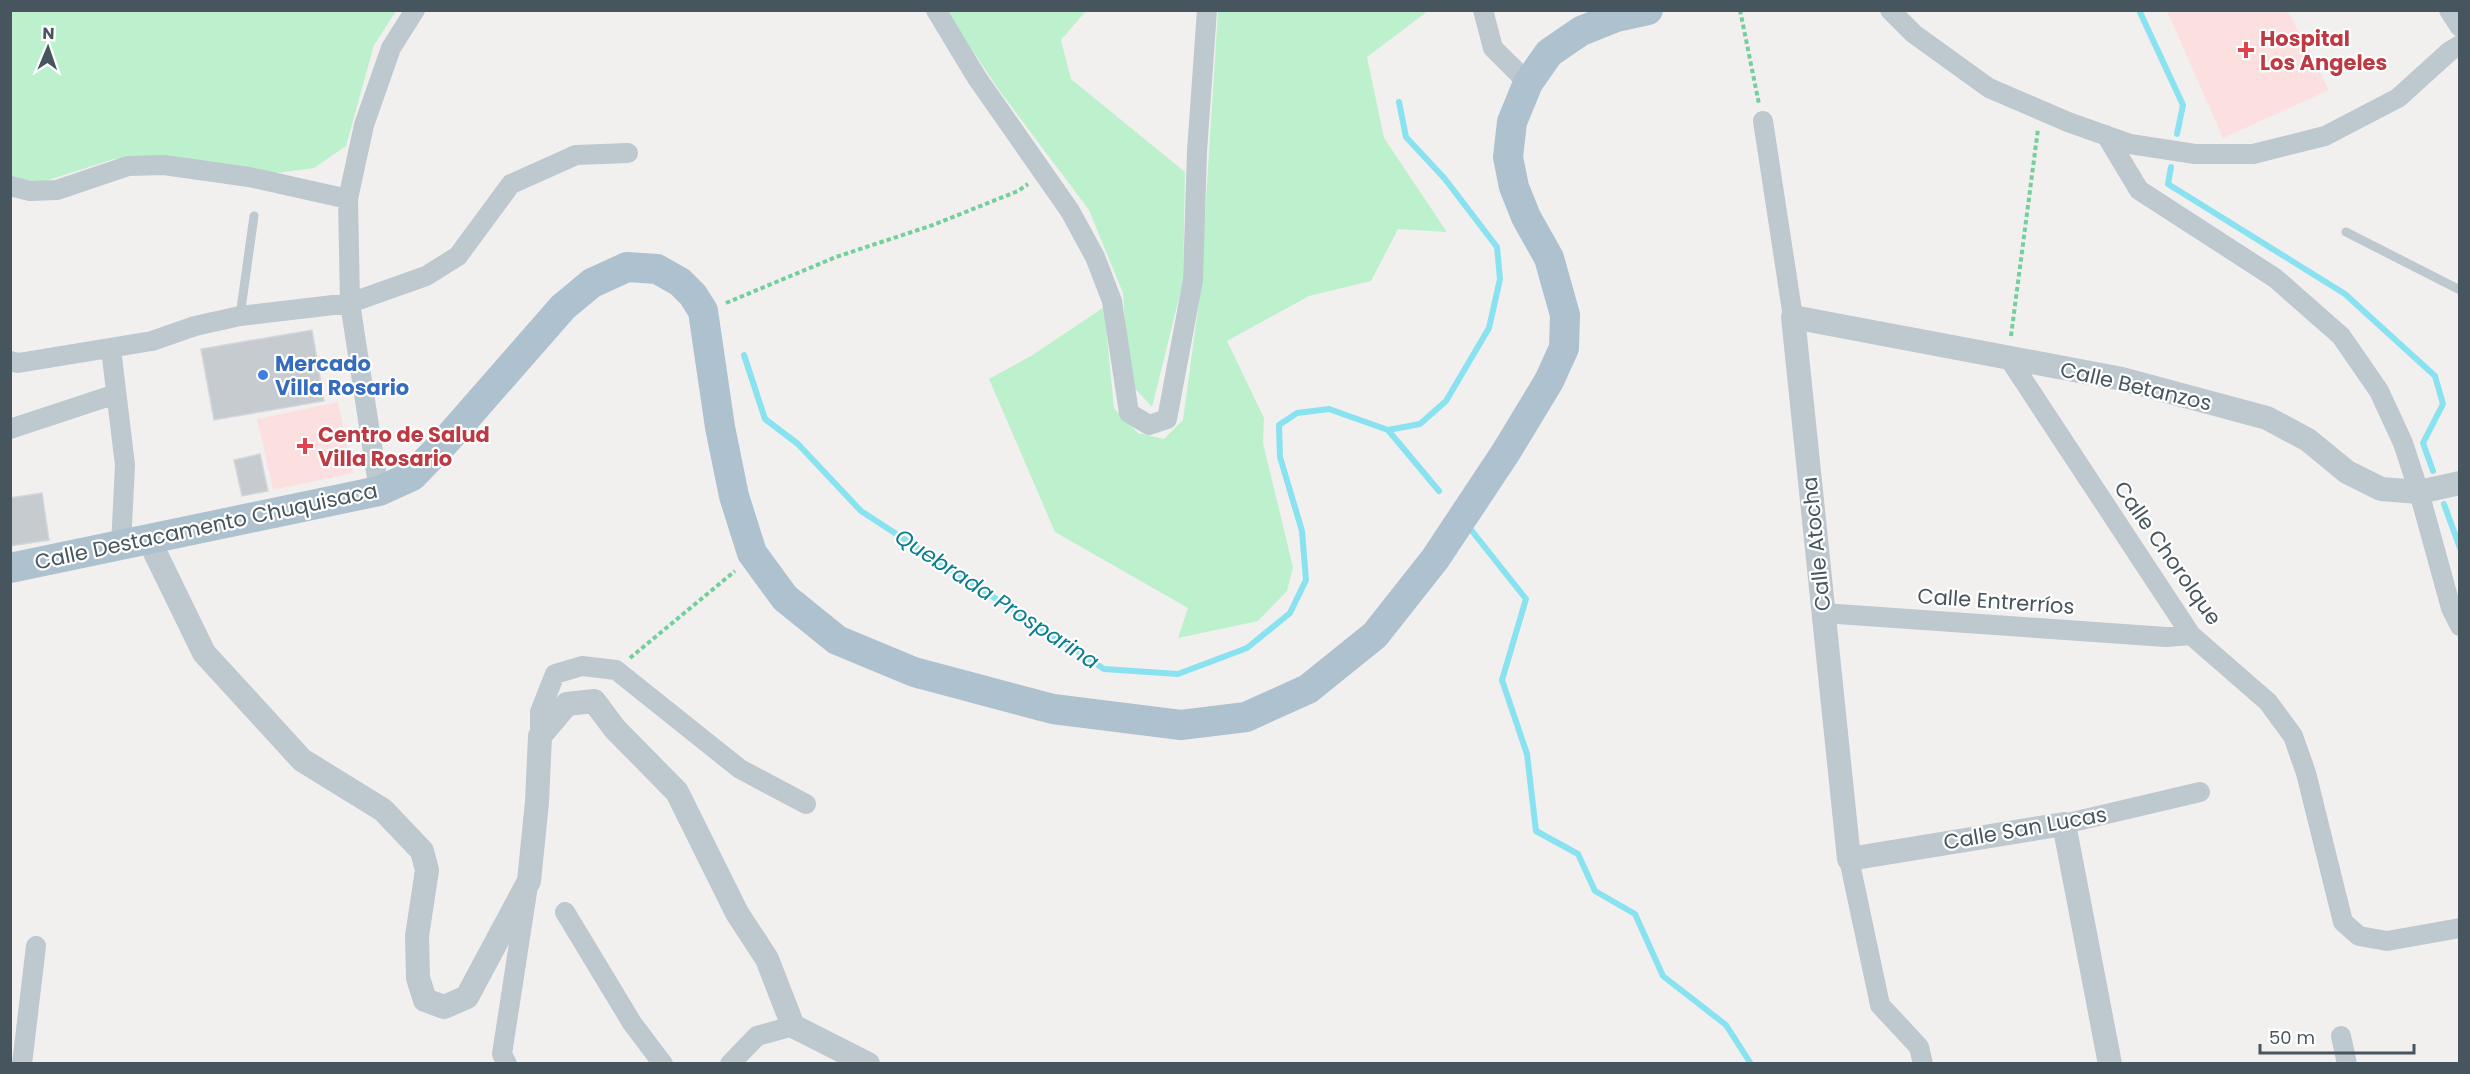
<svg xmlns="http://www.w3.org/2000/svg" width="2470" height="1074" viewBox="0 0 2470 1074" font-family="Poppins,sans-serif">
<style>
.medical{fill:#fce0e0}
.green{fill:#bdf1cd}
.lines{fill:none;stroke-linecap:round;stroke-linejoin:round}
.stream{stroke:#89e2ef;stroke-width:6}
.building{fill:#c6cbcf;stroke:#d3d6db;stroke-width:1.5}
.path{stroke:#74d09b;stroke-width:4;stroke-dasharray:4.5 3;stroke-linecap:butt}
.service{stroke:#bdc8cf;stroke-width:9}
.minor{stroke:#bdc8cf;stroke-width:20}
.tertiary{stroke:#bdc8cf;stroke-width:24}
.primary{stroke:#aec1cf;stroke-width:30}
.health-dot{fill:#e0444e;stroke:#fff;stroke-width:2}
.shop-dot{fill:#3f7fe0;stroke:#fff;stroke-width:2}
.labels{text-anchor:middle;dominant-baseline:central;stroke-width:4.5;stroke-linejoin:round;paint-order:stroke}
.health-label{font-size:21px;font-weight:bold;fill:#be3a42;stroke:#fff;text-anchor:start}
.shop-label{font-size:21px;font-weight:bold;fill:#366cbe;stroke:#fff;text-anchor:start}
.street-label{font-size:21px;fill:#47555e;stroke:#fff}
.water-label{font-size:22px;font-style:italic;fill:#0a7e8f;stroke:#fff}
</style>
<rect width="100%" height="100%" fill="#f2efef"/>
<path class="medical" d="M2167 11H2288L2329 90 2223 138Z
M338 402 353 473 273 490 257 419Z"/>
<path class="green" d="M11 11H396L374 45 346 146 314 168 254 176 154 157 114 159 42 182 11 178Z
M946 11H1086L1061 40 1071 79 1185 172 1183 282 1152 407 1129 382 1123 293 1089 210 999 90Z
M1218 11H1428L1367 57 1384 138 1447 232 1398 229 1371 281 1309 296 1227 341 1264 418 1263 443 1293 567 1287 591 1258 621 1178 638 1188 608 1055 532 989 379 1031 356 1104 307 1114 408 1138 433 1164 439 1183 420 1200 294Z"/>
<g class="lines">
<path class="stream" d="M2139 10 2183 105 2177 134
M2171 167 2168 184 2345 294 2435 376 2443 404 2423 443 2433 471
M744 355 765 419 798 444 861 511 1104 669 1178 674 1247 648 1290 613 1306 580 1302 531 1280 457 1279 425 1297 413 1329 409 1388 430 1439 491
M1388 430 1420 424 1446 401 1489 328 1500 279 1497 247 1445 179 1406 137 1399 102
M2444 504 2460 548
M1468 526 1526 599 1502 680 1527 754 1536 831 1578 854 1595 891 1635 914 1663 976 1726 1025 1751 1064"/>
</g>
<path class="building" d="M312 330 324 401 214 420 201 349Z
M260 454 268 491 242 496 234 460Z
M42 493 49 540 10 546V498Z"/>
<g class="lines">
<path class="path" d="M1740 10 1759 104
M726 303 836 257 933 225 1018 191 1028 184
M2011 336 2038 129
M630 658 735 571"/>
<path class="service" d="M2346 232 2460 290
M240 316 254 216"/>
<path class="minor" d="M936 10 977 78 1070 211 1095 257 1112 301 1129 413 1149 425 1167 419 1193 280 1197 151 1207 10
M1483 10 1493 48 1528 83
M1890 10 1914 34 1989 88 2068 122 2130 144 2195 154H2253L2325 136 2398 98 2450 51 2460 45
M2449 10 2460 27
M1763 121 1793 317
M2106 135 2139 190 2275 278 2341 336 2379 391 2403 443 2419 492 2451 608 2460 626
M10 186 30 191 57 190 128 166 164 165 249 177 348 199
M111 349 125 465 121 546
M2008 357 2191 635 2268 702 2293 736 2306 773 2343 922 2359 936 2387 941 2460 928
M10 361 18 363 152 341 195 326 240 316 350 303 426 276 458 256 511 184 576 155 628 153
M10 429 116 394
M379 491 350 303 348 199 364 125 391 48 415 10
M1823 613 2166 637 2191 635
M540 736V712L555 674 582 666 616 670 740 769 806 804
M2064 824 2200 792
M1849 859 1880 1005 1919 1047 1923 1064
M565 912 632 1023 663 1064
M2341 1036 2347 1064
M22 1064 36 946
M507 1064 502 1054 527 892
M730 1064 757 1036 793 1026"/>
<path class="tertiary" d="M149 540 204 653 302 760 383 810 422 851 427 870 417 936 418 978 425 1000 444 1007 467 997 529 881 537 802 540 736 567 704 594 701 615 729 677 792 737 913 767 959 793 1026 868 1064
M2110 1064 2064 824 1849 859 1793 317 2122 379 2267 418 2308 440 2347 472 2381 489 2419 492 2460 483"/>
<path class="primary" d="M10 568 379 491 412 476 444 443 563 307 592 283 627 267 657 269 680 282 693 295 703 311 720 427 734 496 752 553 785 598 837 640 914 672 1053 709 1181 725 1246 717 1308 689 1375 635 1435 559 1506 452 1549 381 1564 348 1565 315 1549 258 1526 217 1514 187 1508 157 1512 122 1528 83 1549 53 1581 31 1616 17 1648 10"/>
</g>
<g class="health-dot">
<path d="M2243 41h6v6h6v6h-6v6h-6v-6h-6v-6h6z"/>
<path d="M302 437h6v6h6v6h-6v6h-6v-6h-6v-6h6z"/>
</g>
<circle class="shop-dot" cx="263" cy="375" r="6"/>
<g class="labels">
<g class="health-label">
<text x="2260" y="38">Hospital<tspan x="2260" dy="24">Los Angeles</tspan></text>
<text x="318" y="434">Centro de Salud<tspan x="318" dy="24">Villa Rosario</tspan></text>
</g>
<g class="shop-label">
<text x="275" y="363">Mercado<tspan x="275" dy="24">Villa Rosario</tspan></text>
</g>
<g class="street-label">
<text transform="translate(2136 386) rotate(13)">Calle Betanzos</text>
<text transform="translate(206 526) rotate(-12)">Calle Destacamento Chuquisaca</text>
<text transform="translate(1816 544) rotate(-96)">Calle Atocha</text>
<text transform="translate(2168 553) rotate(55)">Calle Chorolque</text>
<text transform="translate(1996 601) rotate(4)">Calle Entrerríos</text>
<text transform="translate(2025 828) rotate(-10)">Calle San Lucas</text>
</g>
<g class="water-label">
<text transform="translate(997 599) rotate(33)">Quebrada Prosparina</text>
</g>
</g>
<rect width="2470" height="1074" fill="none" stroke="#47555e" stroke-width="24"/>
<g transform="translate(48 48) rotate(2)" stroke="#ffffff" stroke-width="4.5" paint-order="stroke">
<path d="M0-4.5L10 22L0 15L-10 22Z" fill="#47555e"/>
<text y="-9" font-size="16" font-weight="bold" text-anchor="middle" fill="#47555e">N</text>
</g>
<path d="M2260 1044v9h154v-9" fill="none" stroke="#47555e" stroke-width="3"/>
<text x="2269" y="1044" font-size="18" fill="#47555e" stroke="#ffffff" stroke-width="4.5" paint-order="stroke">50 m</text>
</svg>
